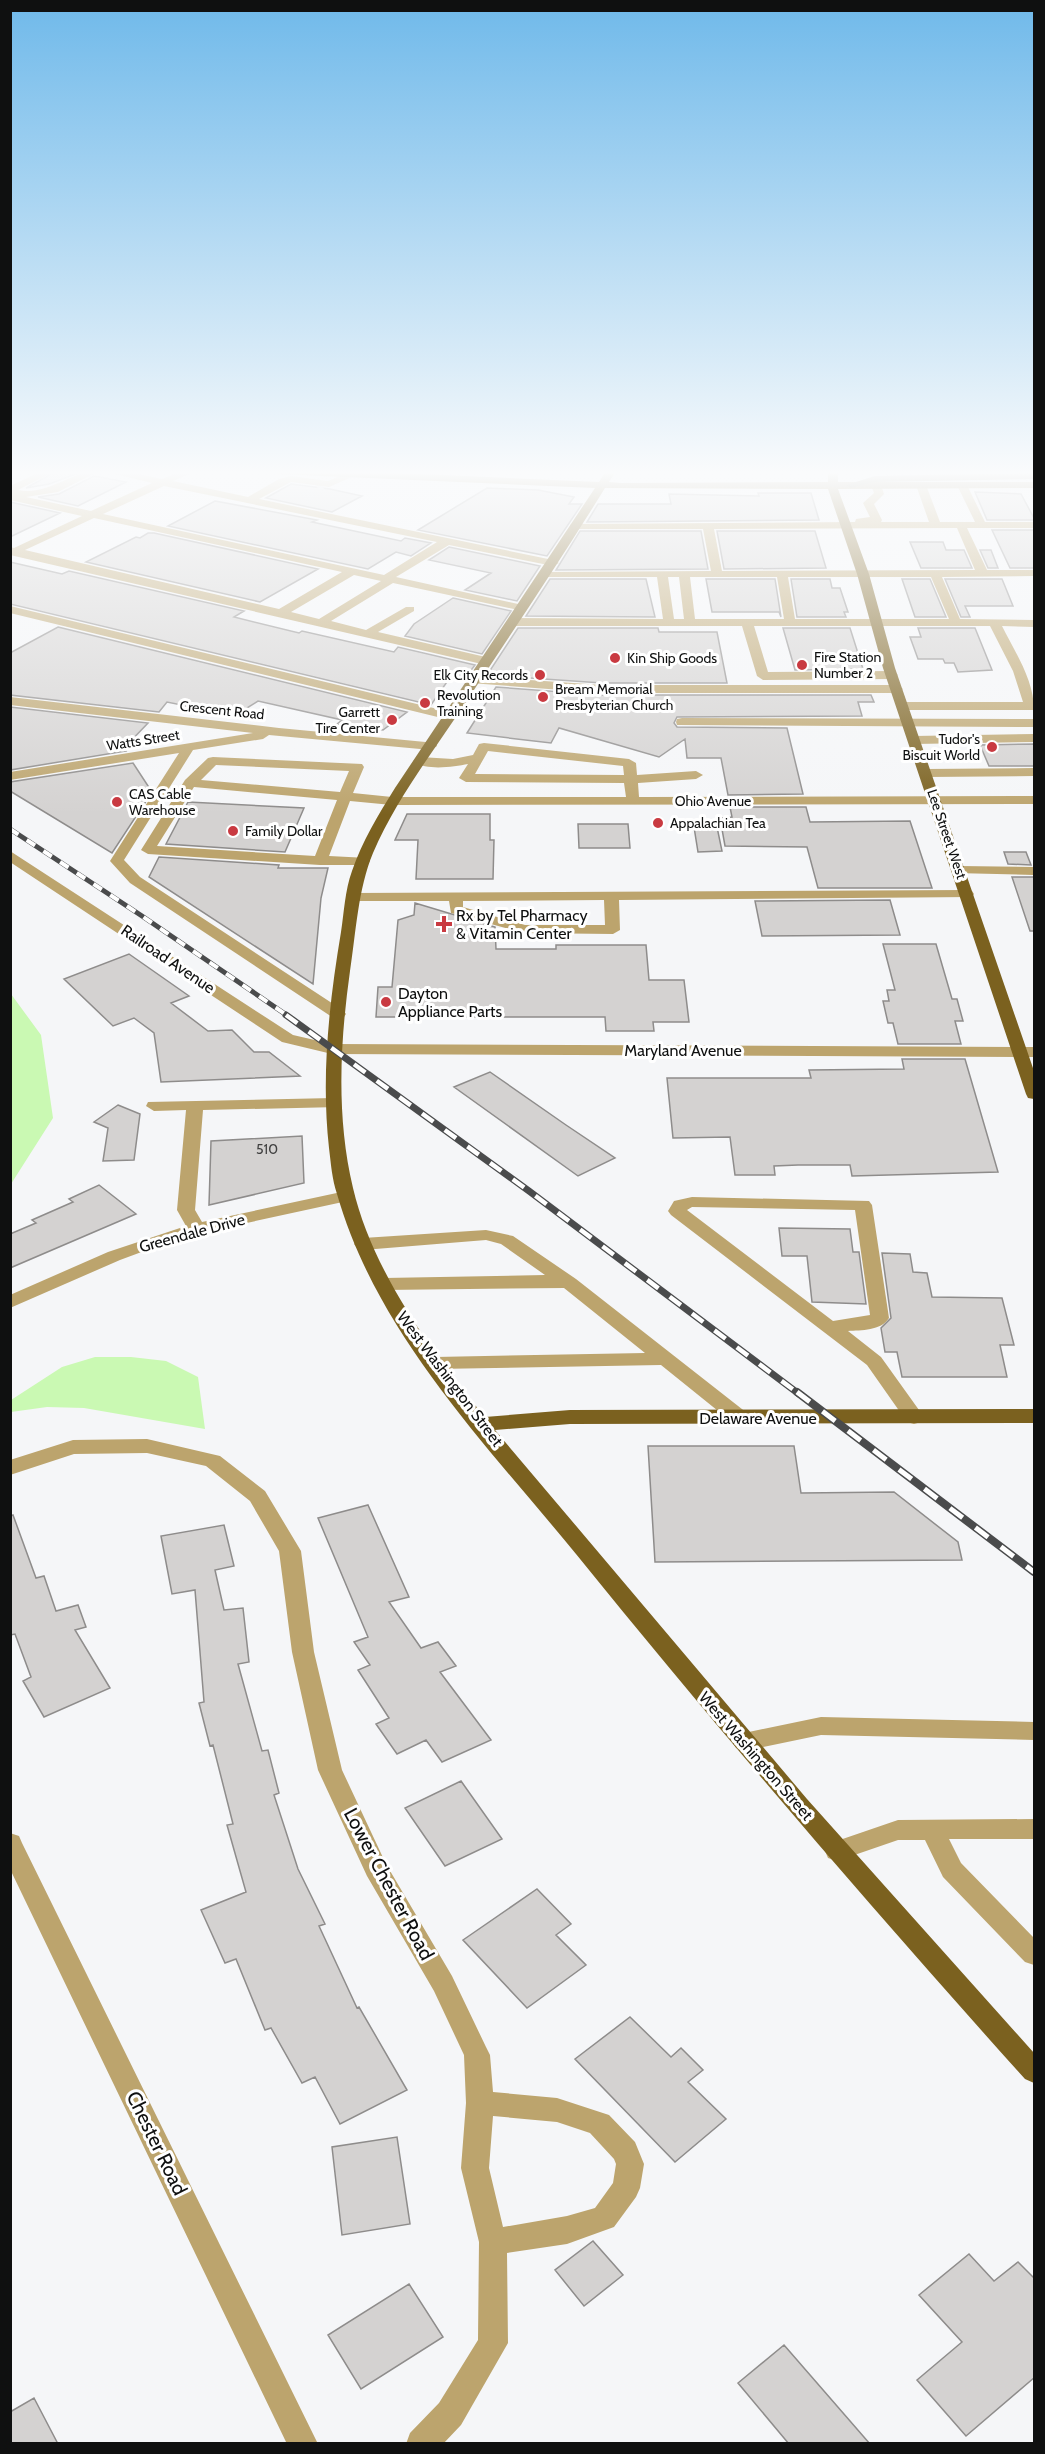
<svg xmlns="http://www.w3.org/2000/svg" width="1045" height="2454" viewBox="0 0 1045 2454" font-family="Cabin,sans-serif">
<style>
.green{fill:#caf9b3}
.building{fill:#d4d2d1;stroke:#8e8c8b;stroke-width:1.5}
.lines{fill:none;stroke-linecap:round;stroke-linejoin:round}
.minor-tunnel{stroke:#d2d4d5;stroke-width:11;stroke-dasharray:11 6;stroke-linecap:butt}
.minor{fill:#bca46d;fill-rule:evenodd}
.major{fill:#7b611f;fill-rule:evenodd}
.highway{fill:#5f4c1c;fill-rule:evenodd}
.rail-far2-casing{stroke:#4a4b4c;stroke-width:5}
.rail-far1-casing{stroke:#4a4b4c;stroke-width:7}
.rail-casing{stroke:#4a4b4c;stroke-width:8}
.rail-far2{stroke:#fff;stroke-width:4;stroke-dasharray:10;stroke-linecap:butt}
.rail-far1{stroke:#fff;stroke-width:4.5;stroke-dasharray:14;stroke-linecap:butt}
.rail{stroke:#fff;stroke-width:5;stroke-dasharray:16;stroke-linecap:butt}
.poi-dot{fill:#c93a41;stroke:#fff;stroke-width:2}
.labels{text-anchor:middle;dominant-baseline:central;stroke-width:6;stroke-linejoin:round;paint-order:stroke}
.far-poi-label{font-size:14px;fill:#0f1010;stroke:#fff;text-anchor:start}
.far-street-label{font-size:14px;fill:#0f1010;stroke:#fff}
.number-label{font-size:14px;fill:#404040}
.poi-label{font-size:16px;fill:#0f1010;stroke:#fff;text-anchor:start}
.street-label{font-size:16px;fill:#0f1010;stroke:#fff}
.near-street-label{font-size:20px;fill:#0f1010;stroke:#fff}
</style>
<rect width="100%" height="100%" fill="#f5f6f8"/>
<path class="green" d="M11 994 41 1035 53 1118 11 1184Z
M95 1357H131L166 1361 198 1377 205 1429 84 1408 47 1407 11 1412V1400L62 1367Z"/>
<path class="building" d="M57 471 78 473 49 484 26 488Z
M94 476 126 482 78 506 38 497 59 494Z
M291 484 330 489 362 496 332 512 266 498Z
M487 488 538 490 574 497 569 504H582L547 556 418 530Z
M975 492 1021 494 1035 520H987Z
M758 493H811L819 520 587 522 598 504H671L669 494 759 496Z
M215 501 317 520 312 522 401 541 405 538 431 543 411 556 396 552 368 569 168 526Z
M10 502 60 513 10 537Z
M992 530H1035V568H1010Z
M580 531H701L708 569 556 570Z
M717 531H815L826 568 724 569Z
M148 533H154L318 569 260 602 86 562 136 537 140 538Z
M910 542H943L946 550H964L972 568H921Z
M449 547 540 566 517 601 465 590 491 573 429 560Z
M980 550H991L998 568H988Z
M10 562 62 574 69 571 244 611 234 617 299 633 302 631 394 652 398 647 475 665 466 677 451 676 431 705 10 604Z
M550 579H646L655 617 526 616Z
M706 579H775L781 617 779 612H712Z
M791 579H830L832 588H840L848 612H844L846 617H797Z
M902 579H930L946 617H915Z
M945 579H1002L1013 606H965L970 617H961Z
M453 598 511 611 482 654 405 636 414 624Z
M58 627 407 712 383 730 373 728 369 731 337 724 342 720 258 701 239 713 216 707 211 711 167 702 159 712 10 695V653Z
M518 628H658L659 632H717L727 683H602L487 675Z
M783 628H850L863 669 795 670Z
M918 628H975L992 670 958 672 954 663H945L943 659H918L910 637H921Z
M496 687 602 695H871L874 702H858L862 716 677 717 674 723 677 727 787 728 803 794 728 795 721 758H687L685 739 659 757 559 728 551 743 467 733Z
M10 707 148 723 124 748 126 751 10 770Z
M1034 744 1035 766H989L980 745Z
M133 763 152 792 112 853 10 791V782Z
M188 802 304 808 285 852 166 844Z
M730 807H806L810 822 910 821 932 888H818L807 847 725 846 720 818 732 817Z
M407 814H490V840H494L493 879H416L418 840H395Z
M578 824H628L630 848H579Z
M694 827H717L722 851 698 852Z
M1004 852H1026L1031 865 1008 864Z
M159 857 279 865 278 868H328L321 898 313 984 149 877Z
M1012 877H1035V931H1030Z
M890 900 900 935 762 936 755 901Z
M415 903 495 927 496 949H556V945H646L649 980H684L689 1022H653L654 1031H606L605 1017H376L378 987H392L398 920 414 915Z
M883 944H936L952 999H957L963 1021H955L961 1044H898L893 1023H888L883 1001H889L887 990H895Z
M129 954 189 996 171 1003 208 1031 232 1030 254 1052H269L300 1076 161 1082 154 1033 134 1018 113 1026 64 979Z
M902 1059H965L998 1172 852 1176 850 1165H798L774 1166 775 1175H735L730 1137 673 1138 667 1078H811L809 1070 904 1069Z
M490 1072 566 1125 615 1158 578 1176 454 1087Z
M118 1105 140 1114 134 1160 103 1161 108 1128 94 1122Z
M302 1136 304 1183 209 1205 211 1141Z
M99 1185 136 1214 10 1268V1234L36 1223 32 1220 73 1202 69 1199Z
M779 1228 850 1229 853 1252H859L866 1304 812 1302 807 1256H782Z
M882 1253 910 1254 913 1272 927 1273 932 1297 1002 1298 1014 1345H1000L1007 1377H902L897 1352H885L881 1328 891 1318Z
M648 1446H794L801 1493 894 1492 958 1542 962 1560 655 1562Z
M368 1505 409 1597 389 1602 421 1648 438 1642 456 1666 440 1672 491 1740 442 1762 426 1740 397 1754 376 1724 389 1718 358 1670 370 1665 354 1642 368 1637 318 1518Z
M13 1515 36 1578 44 1576 56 1611 78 1605 86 1627 75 1630 110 1688 44 1717 23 1681 31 1677 15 1634 10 1635V1516Z
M224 1525 234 1566 215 1570 224 1610 243 1608 249 1662 238 1664 262 1751 268 1750 279 1793 274 1795 298 1869 325 1924 319 1926 357 2008 359 2007 407 2090 340 2124 315 2077 302 2083 271 2028 265 2030 236 1959 225 1963 201 1910 246 1892 227 1825 233 1824 213 1745 210 1746 199 1703 204 1702 195 1590 172 1594 161 1536Z
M461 1781 502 1839 445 1866 405 1808Z
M537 1889 571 1924 556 1935 586 1965 527 2008 463 1940Z
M630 2017 671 2057 681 2048 703 2070 688 2082 726 2119 675 2162 575 2059Z
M397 2137 410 2224 342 2235 332 2147Z
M593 2241 623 2275 584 2306 555 2270Z
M969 2254 994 2281 1018 2262 1035 2279V2377L966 2436 917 2380 962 2342 919 2295Z
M409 2284 443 2337 361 2389 328 2335Z
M784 2345 870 2444H789L738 2383Z
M34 2398 58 2444H10V2412Z"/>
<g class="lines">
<path class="minor-tunnel" d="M304 498 323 487"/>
<path class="minor" d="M42 471H55L18 490C49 496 70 471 99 471L58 492 26 497 91 511 152 483 103 471H124L162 479 182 471H196L173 481 248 497 279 479 291 476 328 481 351 471 355 474 354 476 329 487 291 482 259 499 553 560 559 563 553 566 449 545 396 577 527 606V610L523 611 393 583 331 621 366 630 406 607H414V611L378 632 490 658 492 661 486 665 10 555V547L14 548 82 516 10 500V486ZM164 486 437 542 384 575 103 514ZM94 518 342 572 279 609 25 550ZM354 575 381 581 319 619 291 612Z
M876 482 881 485 884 494 874 504 882 520 881 522H929L916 485 921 482 926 485 940 522H975L957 485 962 482 967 485 985 522H1034V528H967L987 570H1034V576L942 577 960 619 1034 620V627L1002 626C1015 652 1034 680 1034 710H902L896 706 902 702H1023L1013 671 990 626H754L768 672 892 671 898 675 892 679 763 680 757 676 742 626H513L507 622 513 618 663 619 657 577H545L539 574 541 572 711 571 703 529H575L570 526 571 524 855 522 856 519 870 517 863 503 874 493 871 485ZM957 528 975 570 722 571 714 529ZM668 577H679L684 619H674ZM690 577H777L784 619H695ZM788 577H931L949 619H795Z
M10 606 450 712 456 716 450 720 10 613Z
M474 676 602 685H897L903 689 897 693H602L470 683 468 680 470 677Z
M10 697 279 728 436 743 437 746 431 750 269 735 263 739 193 750 124 860 140 877 344 1011 346 1014 344 1017H332L130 883 110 861 179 753 10 780V772L253 733 10 705Z
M682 718 1034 719V727L677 725 676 722 677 719Z
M1034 734V742L914 744 908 740 914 736Z
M484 743 629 759 636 763 637 775 696 771 703 775 696 779 638 783 639 797 1034 796V804L392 805 350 801 329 856 368 858 370 861 368 864 363 865H320L148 854 141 850 185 780 208 758 213 757 362 764 364 767 353 793 392 797H626L624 783 466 782 459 778 468 764C453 767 425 771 413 761L420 757 453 759 473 755 479 744ZM488 751 623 766 624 775 475 774ZM216 765 349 771 340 792 201 780ZM194 787 337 800 315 856 157 846Z
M1034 768V776L926 777 919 773 926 769Z
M10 851 293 1035 332 1044 1034 1047V1057L332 1054 282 1042 10 862Z
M959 866 1034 867V875L954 873 952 870 954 867Z
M967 890 972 891 974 894 972 897 619 900 620 930 613 934 524 933 451 913 449 901H354L347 897 354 893ZM604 900 605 925H525L463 907V901Z
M333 1098 341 1103 339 1107 203 1110 195 1210 202 1222 346 1191 352 1192 355 1196 352 1200 182 1237 120 1260 10 1308V1295L108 1252 186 1226 177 1210 186 1110 154 1111 146 1106 148 1102Z
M692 1197 869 1201 872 1205 889 1318C881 1331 861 1330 848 1331L881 1357 924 1417 921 1422 914 1424 907 1422 867 1365 671 1215 668 1211 674 1201ZM692 1207 855 1210 870 1315 833 1321 687 1210Z
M486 1230 513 1236 576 1279 747 1413 750 1418 747 1423 740 1425 733 1423 661 1365 435 1369 428 1367 425 1363 428 1359 435 1357 645 1353 564 1288 384 1290 377 1288 375 1284 377 1280 384 1278 545 1275 501 1244 486 1240 363 1250 357 1248 354 1244 357 1240 363 1238Z
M147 1439 220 1456 265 1491 301 1551 314 1652 342 1770 386 1864 452 1976 486 2047 490 2055 493 2092 557 2098 609 2115 635 2142 644 2164 640 2188 636 2197 614 2227 567 2244 507 2253 508 2343 461 2425 443 2444H406L410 2433 439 2403 478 2340 479 2242 461 2168 466 2103 464 2055 434 1991 367 1876 318 1770 292 1652 279 1551 250 1501 206 1466 147 1453 74 1454 10 1475V1460L73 1440ZM493 2116 557 2122 590 2133 614 2159 616 2164 613 2183 595 2208 567 2216 503 2227 489 2168Z
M821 1717 1034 1722V1740L821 1735 744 1751 736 1748 732 1742 736 1736 744 1733Z
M1034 1819V1839H949L961 1863 1034 1938V1965L1025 1962 943 1877 925 1840H898L837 1861 828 1858 825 1851 828 1844 898 1820Z
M10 1833 19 1836 22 1843 318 2444H287L10 1869Z"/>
<path class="major" d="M273 471H352L599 482 606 471H616L609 482 621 483 828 482V471H838V482H1034V488L838 489 869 574 895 668 1034 1071V1099L1028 1098 1026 1094 883 668 857 574 828 489 605 488C558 564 509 637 460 711 429 757 395 802 373 853 358 889 356 932 350 971 340 1042 336 1117 353 1188 372 1270 432 1353 485 1417L570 1410 1034 1409V1423L570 1424 495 1430 807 1799 1034 2053V2083L1025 2079C871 1908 721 1733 576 1554 486 1444 377 1334 337 1194 332 1179 331 1164 329 1148 321 1076 329 1004 341 932 344 912 345 890 352 871 362 842 378 815 395 788L595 488 278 474Z"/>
<path class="highway" d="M1034 473V479L875 482 851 488 846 485 875 476Z"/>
<g class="rail-far2-casing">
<path id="rail-far2" d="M10 829 142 916 288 1016"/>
</g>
<g class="rail-far1-casing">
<path id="rail-far1" d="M286 1015 529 1191 799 1394"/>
</g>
<g class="rail-casing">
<path id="rail" d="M797 1392 1034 1572"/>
</g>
<use href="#rail-far2" class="rail-far2"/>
<use href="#rail-far1" class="rail-far1"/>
<use href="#rail" class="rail"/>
</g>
<linearGradient id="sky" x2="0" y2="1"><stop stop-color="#6fb9ea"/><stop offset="0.58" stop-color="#fafbfc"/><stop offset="1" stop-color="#fafbfc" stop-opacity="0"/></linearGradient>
<rect width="1045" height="815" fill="url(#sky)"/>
<g class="poi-dot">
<circle cx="615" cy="658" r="6"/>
<circle cx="802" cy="665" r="6"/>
<circle cx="540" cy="675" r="6"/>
<circle cx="543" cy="697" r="6"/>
<circle cx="425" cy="703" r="6"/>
<circle cx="392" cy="720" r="6"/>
<circle cx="992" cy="747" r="6"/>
<circle cx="117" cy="802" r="6"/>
<circle cx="658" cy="823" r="6"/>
<circle cx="233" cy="831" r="6"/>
<path d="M441 915h6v6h6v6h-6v6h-6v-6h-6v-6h6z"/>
<circle cx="386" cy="1002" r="6"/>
</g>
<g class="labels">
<g class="far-poi-label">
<text x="814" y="657">Fire Station<tspan x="814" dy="16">Number 2</tspan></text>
<text x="627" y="658">Kin Ship Goods</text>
<text x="528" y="675" text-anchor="end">Elk City Records</text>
<text x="555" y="689">Bream Memorial<tspan x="555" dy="16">Presbyterian Church</tspan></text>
<text x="437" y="695">Revolution<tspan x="437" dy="16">Training</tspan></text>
<text x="380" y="712" text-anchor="end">Garrett<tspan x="380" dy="16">Tire Center</tspan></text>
<text x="980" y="739" text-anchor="end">Tudor's<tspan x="980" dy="16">Biscuit World</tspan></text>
<text x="129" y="794">CAS Cable<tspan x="129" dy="16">Warehouse</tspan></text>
<text x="670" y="823">Appalachian Tea</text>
<text x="245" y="831">Family Dollar</text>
</g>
<g class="far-street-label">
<text transform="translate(222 710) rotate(6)">Crescent Road</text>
<text transform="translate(143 740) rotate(-9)">Watts Street</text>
<text x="713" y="801">Ohio Avenue</text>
<text transform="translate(947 834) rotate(71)">Lee Street West</text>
</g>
<g class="number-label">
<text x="267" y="1149">510</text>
</g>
<g class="poi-label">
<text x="456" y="915">Rx by Tel Pharmacy<tspan x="456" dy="18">&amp; Vitamin Center</tspan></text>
<text x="398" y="993">Dayton<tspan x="398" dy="18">Appliance Parts</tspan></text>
</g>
<g class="street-label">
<text transform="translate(168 959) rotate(34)">Railroad Avenue</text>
<text x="683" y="1050">Maryland Avenue</text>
<text transform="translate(192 1233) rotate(-15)">Greendale Drive</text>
<text transform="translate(450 1379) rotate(53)">West Washington Street</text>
<text x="758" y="1418">Delaware Avenue</text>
<text transform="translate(756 1756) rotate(49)">West Washington Street</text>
</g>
<g class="near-street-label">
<text transform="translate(389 1884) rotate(62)">Lower Chester Road</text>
<text transform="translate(157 2143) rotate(64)">Chester Road</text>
</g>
</g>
<rect width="1045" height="2454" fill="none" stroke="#0f1010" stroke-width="24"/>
</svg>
